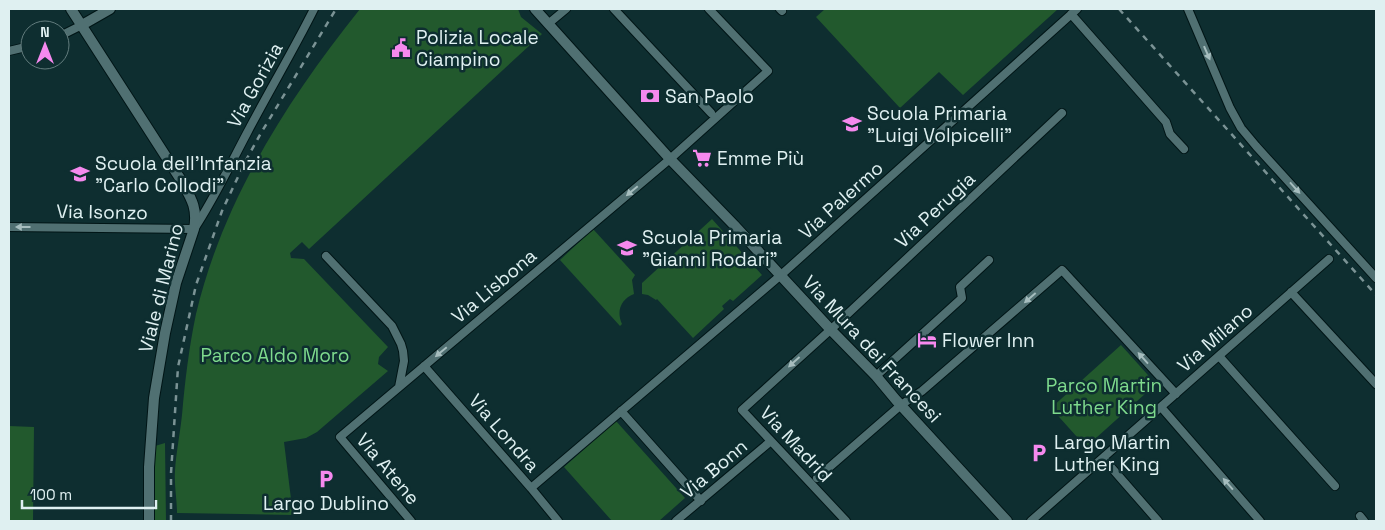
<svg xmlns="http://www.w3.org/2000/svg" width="1385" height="530" viewBox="0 0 1385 530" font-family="'Space Grotesk',sans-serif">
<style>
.green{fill:#22592d}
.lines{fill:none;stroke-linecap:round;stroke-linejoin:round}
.minor-casing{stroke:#001516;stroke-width:10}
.tertiary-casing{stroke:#001516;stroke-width:12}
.minor{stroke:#507072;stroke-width:8}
.tertiary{stroke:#507072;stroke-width:10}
.rail{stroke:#7b9395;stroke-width:2.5;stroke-dasharray:6 6;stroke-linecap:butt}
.oneway{fill:#a6bdbe}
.labels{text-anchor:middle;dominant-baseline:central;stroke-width:5;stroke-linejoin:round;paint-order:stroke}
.poi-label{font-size:19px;fill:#dff0f1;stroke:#0e2e30;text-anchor:start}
.street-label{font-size:19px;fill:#dff0f1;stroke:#0e2e30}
.park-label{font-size:19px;fill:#7eda8d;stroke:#0e2e30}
</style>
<rect width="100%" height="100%" fill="#0e2e30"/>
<path class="green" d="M360 9H518L521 17 542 34 309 249 302 242 290 253 291 258 304 259 388 347 379 357 378 364 388 371 317 432 306 438 284 442 293 515 177 513C177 499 174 485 175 471 176 453 180 434 182 415 185 381 189 347 196 314 223 200 288 99 360 9Z
M825 9H1058L963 95 939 72 900 108 816 17Z
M712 219 762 275 733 301 730 299 722 306 724 309 693 338 657 299 656 300 648 295 642 294V283Z
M593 229 635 275 632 280 634 294C621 299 616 311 622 324L620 326 560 260Z
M1121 345 1156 384 1086 447 1051 408Z
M616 421 685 498 659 521H612L564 467Z
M9 426 34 427 33 521H9Z
M165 443 166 521H154L155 446Z"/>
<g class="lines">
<g class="minor-casing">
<path id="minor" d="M614 9 711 113
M780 9 782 11
M1188 9 1230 108 1241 128 1256 146 1376 278
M1071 14 1166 122 1170 134 1184 149
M548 24 566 9
M60 36 82 25
M9 51 30 46
M9 227 194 229C214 199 230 165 247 133 269 91 293 51 314 9
M326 256 392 326 401 344 403 351 404 361 399 387
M1291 292 1376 384
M1219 356 1335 486
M424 366 531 488 558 521
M876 376 962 298 960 287 989 260
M1161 407 1260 521
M621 411 701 501
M1103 458 1158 521
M817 478 901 405 922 391 1062 270 1176 394
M531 488 781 275 1077 9
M1360 516 1364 521
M411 521 340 437 670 159 768 71 709 9
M676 521 771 441
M846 521 742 410 839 322 1062 113
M1031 521 1329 259"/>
</g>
<g class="tertiary-casing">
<path id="tertiary" d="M71 9 181 180C191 198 198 208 194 229L176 283 165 333 154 398 149 467V521
M535 9 670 159 734 225 831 330 876 376 896 400 1007 521
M82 25 110 9"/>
</g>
<use href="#minor" class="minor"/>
<use href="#tertiary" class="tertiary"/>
<path class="rail" d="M1119 9 1376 295
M171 521V473L178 367 196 285 222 211 245 162 261 133 336 9"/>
</g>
<defs><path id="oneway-solid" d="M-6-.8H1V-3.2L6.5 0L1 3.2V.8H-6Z" transform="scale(1.25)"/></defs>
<g class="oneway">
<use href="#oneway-solid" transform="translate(1207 53) rotate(66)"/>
<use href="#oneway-solid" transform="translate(1295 188) rotate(48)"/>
<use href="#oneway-solid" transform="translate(632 191) rotate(140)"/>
<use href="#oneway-solid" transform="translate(23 227) rotate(-180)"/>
<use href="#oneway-solid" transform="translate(1030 298) rotate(139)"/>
<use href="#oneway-solid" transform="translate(441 352) rotate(140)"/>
<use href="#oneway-solid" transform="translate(1143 358) rotate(-132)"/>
<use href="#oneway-solid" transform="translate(794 362) rotate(138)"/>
<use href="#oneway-solid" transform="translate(1228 484) rotate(-131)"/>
</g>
<defs>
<g id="civic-bare" transform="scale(1.5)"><path d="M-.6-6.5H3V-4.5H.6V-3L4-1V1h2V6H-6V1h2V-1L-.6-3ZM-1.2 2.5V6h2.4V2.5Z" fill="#f589ee" stroke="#0e2e30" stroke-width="2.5" paint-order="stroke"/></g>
<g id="bank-bare" transform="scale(1.5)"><path d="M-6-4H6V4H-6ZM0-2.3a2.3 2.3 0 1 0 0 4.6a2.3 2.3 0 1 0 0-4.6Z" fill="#f589ee" stroke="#0e2e30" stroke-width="2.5" paint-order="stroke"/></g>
<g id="school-bare" transform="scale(1.5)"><path d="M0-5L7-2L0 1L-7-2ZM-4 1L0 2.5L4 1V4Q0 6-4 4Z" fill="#f589ee" stroke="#0e2e30" stroke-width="2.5" paint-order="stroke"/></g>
<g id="supermarket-bare" transform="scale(1.5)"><path d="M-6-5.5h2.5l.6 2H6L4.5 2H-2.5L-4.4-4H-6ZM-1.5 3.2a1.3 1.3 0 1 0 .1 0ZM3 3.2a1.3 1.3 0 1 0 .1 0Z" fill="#f589ee" stroke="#0e2e30" stroke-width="2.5" paint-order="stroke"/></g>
<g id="hotel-bare" transform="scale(1.5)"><path d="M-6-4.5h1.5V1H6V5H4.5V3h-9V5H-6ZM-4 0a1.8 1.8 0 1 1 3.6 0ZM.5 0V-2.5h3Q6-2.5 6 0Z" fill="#f589ee" stroke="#0e2e30" stroke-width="2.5" paint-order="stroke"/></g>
<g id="parking-bare" transform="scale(1.5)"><path d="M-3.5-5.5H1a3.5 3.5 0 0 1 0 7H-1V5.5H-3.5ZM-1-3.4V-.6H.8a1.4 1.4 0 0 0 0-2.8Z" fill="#f589ee" stroke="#0e2e30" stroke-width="2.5" paint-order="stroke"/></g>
</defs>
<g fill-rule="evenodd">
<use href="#civic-bare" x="401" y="48"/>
<use href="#bank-bare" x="650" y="96"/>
<use href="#school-bare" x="852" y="124"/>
<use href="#supermarket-bare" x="702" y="158"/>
<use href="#school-bare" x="80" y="174"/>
<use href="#school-bare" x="627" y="248"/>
<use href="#hotel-bare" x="927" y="340"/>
<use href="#parking-bare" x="1039" y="453"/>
<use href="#parking-bare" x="326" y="479"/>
</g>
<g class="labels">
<g class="poi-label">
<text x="416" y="37">Polizia Locale<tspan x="416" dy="22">Ciampino</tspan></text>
<text x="665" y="96">San Paolo</text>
<text x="867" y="113">Scuola Primaria<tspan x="867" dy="22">"Luigi Volpicelli"</tspan></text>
<text x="717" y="158">Emme Più</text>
<text x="95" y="163">Scuola dell'Infanzia<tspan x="95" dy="22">"Carlo Collodi"</tspan></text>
<text x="642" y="237">Scuola Primaria<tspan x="642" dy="22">"Gianni Rodari"</tspan></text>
<text x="942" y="340">Flower Inn</text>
<text x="1054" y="442">Largo Martin<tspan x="1054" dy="22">Luther King</tspan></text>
<text x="326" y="503" text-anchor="middle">Largo Dublino</text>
</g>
<g class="street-label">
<text transform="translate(255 85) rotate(-61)">Via Gorizia</text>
<text transform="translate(841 200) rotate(-42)">Via Palermo</text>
<text transform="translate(935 210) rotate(-43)">Via Perugia</text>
<text transform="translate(102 212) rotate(1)">Via Isonzo</text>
<text transform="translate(494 286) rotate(-40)">Via Lisbona</text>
<text transform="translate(161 288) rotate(-76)">Viale di Marino</text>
<text transform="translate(1215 338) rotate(-41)">Via Milano</text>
<text transform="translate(872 349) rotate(47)">Via Mura dei Francesi</text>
<text transform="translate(504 433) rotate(49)">Via Londra</text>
<text transform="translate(796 444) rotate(47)">Via Madrid</text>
<text transform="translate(388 469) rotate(50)">Via Atene</text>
<text transform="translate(714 469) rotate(-40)">Via Bonn</text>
</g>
<g class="park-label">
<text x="275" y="355">Parco Aldo Moro</text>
<text x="1104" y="385">Parco Martin<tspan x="1104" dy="22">Luther King</tspan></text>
</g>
</g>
<rect width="1385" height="530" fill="none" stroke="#dff0f1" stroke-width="20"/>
<g transform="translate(45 45)"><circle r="24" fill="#0e2e30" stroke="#627c7d"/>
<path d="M0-4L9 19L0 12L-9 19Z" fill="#f589ee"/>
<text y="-8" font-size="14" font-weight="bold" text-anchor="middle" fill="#dff0f1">N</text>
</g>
<path d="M22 500v8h134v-8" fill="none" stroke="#dff0f1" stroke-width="2.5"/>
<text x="30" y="500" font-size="15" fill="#dff0f1" stroke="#0e2e30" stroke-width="4" paint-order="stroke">100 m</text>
</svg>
